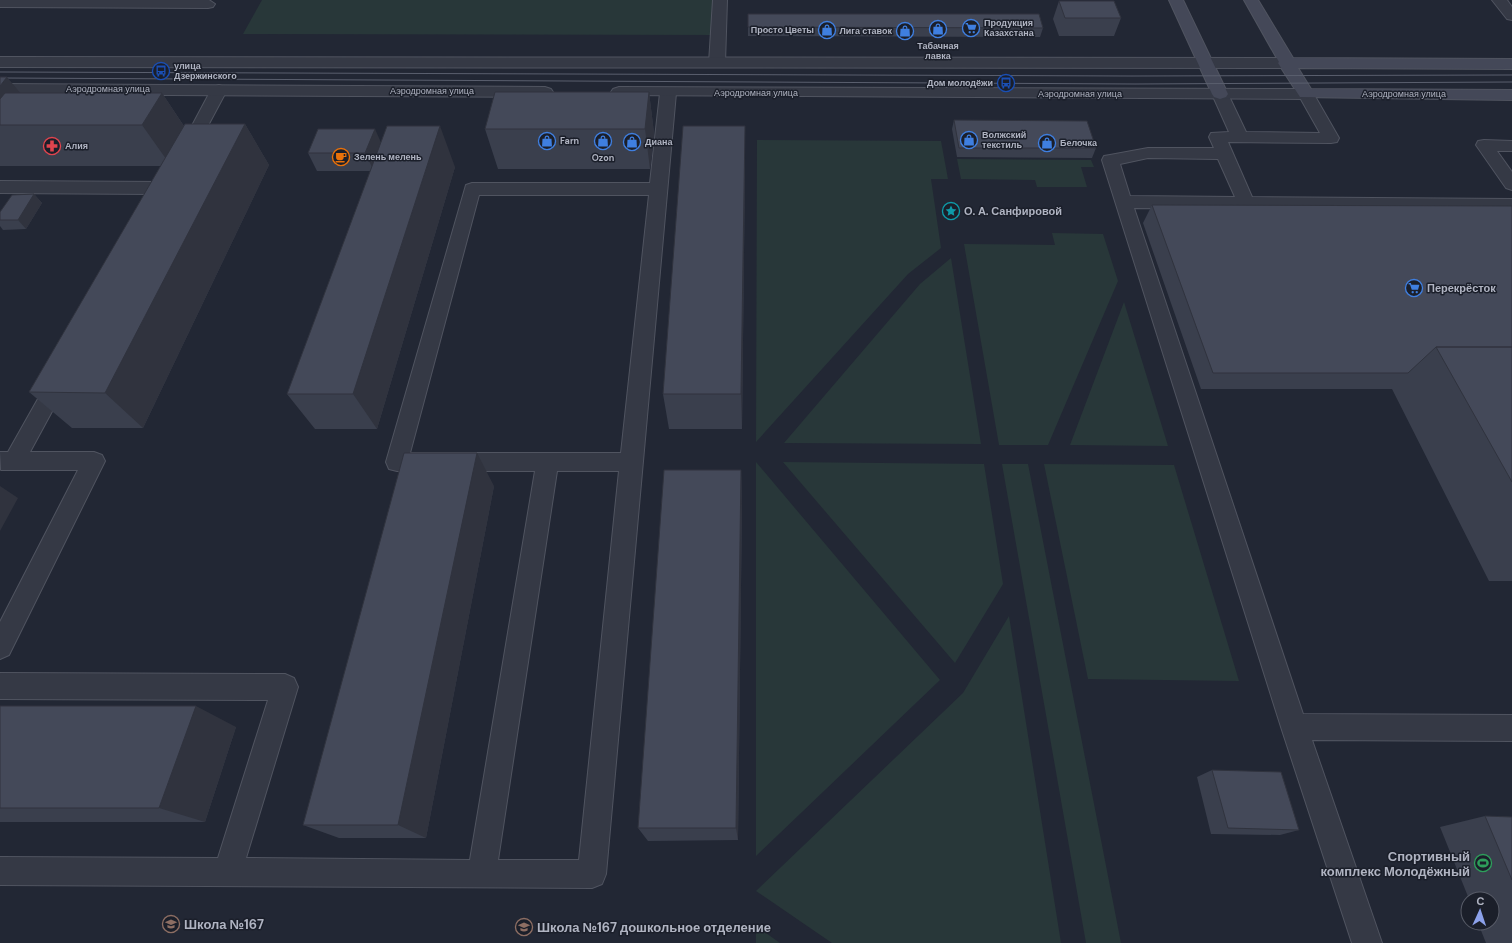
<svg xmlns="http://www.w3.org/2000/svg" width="1512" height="943" viewBox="0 0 1512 943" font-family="'DM Sans',sans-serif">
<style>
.green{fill:#283739}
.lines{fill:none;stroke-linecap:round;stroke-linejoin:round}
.service-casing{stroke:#505460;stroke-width:2}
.tertiary-casing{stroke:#505460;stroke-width:2}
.secondary-casing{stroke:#505460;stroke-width:2}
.service{fill:#353945;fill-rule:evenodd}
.tertiary{fill:#353945;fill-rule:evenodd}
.secondary{fill:#444858;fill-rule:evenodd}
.tram{stroke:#5a5f6e;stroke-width:1}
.wall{fill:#3a3f4d}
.shaded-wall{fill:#30333e}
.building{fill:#444959;stroke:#30333e}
.labels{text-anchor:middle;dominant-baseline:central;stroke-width:3;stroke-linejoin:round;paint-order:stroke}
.far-poi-label{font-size:9px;font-weight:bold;fill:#b0b4c2;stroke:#1b1f2a;text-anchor:start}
.far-street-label{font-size:9px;fill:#b0b4c2;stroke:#1b1f2a}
.poi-label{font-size:11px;font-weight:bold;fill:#b0b4c2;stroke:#1b1f2a;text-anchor:start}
.near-poi-label{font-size:13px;font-weight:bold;fill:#b0b4c2;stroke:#1b1f2a;text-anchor:start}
</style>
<rect width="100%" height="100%" fill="#222734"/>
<path class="green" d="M262 0H723L721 35 243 34Z
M757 140 941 141 948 179H931L941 248 908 274 756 442Z
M957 159 1091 160 1094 167H1081L1087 187H1037L1035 180 961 179Z
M1052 233 1103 234 1118 281 1048 445H999L964 244 1055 245Z
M951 258 981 444 784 443 920 284Z
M1124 302 1168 446 1070 445Z
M756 462 940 680 756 856Z
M783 462 984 464 1003 584 955 663Z
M1002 464H1028L1121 943H1086Z
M1044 464 1174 465 1239 681 1088 679Z
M1009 616 1061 943H832L756 891 963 693Z
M756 926 780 943H756Z"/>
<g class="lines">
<g class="service-casing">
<path id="service" d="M0 0H209L215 4 213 7 208 8 0 7Z
M713 0H727L725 63 722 66H712L709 63Z
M1492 0H1507L1512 7V20L1507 19Z
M219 85 225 87 227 90 195 150 193 154 187 155 181 154 179 150 211 90 213 87Z
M668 88 674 90 676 93 606 874 602 884 592 888 0 885V857L218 858 268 700 0 699V673L285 674 294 678 298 687 246 858 470 860 535 471H397L389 469 386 462 466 185 472 183H650L660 93 662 90ZM479 195H649L621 453H410ZM557 471H619L579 860H498Z
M1220 89 1226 91 1228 94 1246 132 1320 133 1298 94 1300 91 1306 89 1312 91 1339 138 1337 142 1331 143 1228 142 1252 197 1512 199V211L1134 208 1303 714 1512 715V741L1312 740 1382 943H1352L1281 727 1102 160 1104 156 1110 155 1148 148H1214L1209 137 1211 133 1229 132 1212 94 1214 91ZM1148 158 1218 159 1235 197 1130 196 1120 164Z
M1484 140 1512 141V151H1497L1512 172V190L1506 188 1476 145 1478 141Z
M0 181 165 182 171 184 174 188 165 203 159 205 153 203 150 199 153 194 0 193Z
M59 372 66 374 69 380 30 452H94L102 455 105 461 9 655 0 659V622L78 470H1L0 452H8L52 374Z"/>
</g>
<g class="tertiary-casing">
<path id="tertiary" d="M0 57 1286 58 1291 60 1294 63 1291 66 1286 68 0 67Z
M0 84 545 87 551 89 553 92 551 95 545 97 0 94Z
M619 87 1306 89 1312 91 1314 94 1312 97 1306 99 613 95 611 92 613 89Z"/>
</g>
<g class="secondary-casing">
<path id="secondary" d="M1169 0H1183L1228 94 1226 97 1220 99 1214 97 1212 94Z
M1244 0H1258L1293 58 1512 59V69L1298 68 1311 89 1512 90V100L1300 97 1278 63 1279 62Z"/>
</g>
<use href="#service" class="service"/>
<use href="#tertiary" class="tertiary"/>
<use href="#secondary" class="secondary"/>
<path class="tram" d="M0 72 1132 76 1512 75
M0 78 1135 84 1512 82"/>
</g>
<path class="wall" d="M1059 1 1121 18 1114 36H1059L1053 19Z
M748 27 1043 28 1040 37 748 36Z
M0 77 20 93H162L184 126 245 124 269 165 143 428H72L29 392 161 166H0Z
M649 92 654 133 650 169H498L485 129Z
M954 120 1096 148 1092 158 957 157 952 129Z
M745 126V167L742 429H669L663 394Z
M381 144 455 167 377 429H315L287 394 371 171H317L308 153Z
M34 194 42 203 26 229 3 230 0 226V212Z
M1152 205 1512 206V581H1489L1392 389H1201L1143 223Z
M741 470 742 503 738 840 648 841 638 828Z
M494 486 426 838H339L303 825Z
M0 706 236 727 205 822H0Z
M1212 770 1299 830 1280 835 1211 834 1197 777Z
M1485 816 1512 817V943H1486L1478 923H1492V899H1469L1440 827Z"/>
<path class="shaded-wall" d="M7 77 46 124 0 125V86Z
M649 92 654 133 650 169 645 129Z
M162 93 189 134 171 166 142 125Z
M245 124 269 165 143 428 105 393Z
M440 126 455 167 377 429 353 394Z
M745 126V167L742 429 741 394Z
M375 129 383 147 374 171 365 153Z
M34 194 42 203 26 229 18 220Z
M477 453 494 486 426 838 398 825Z
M741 470 742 503 738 840 736 828Z
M0 486 18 498 0 531Z
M196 706 236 727 205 822 159 808Z"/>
<path class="building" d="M1059 1H1114L1121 18H1065Z
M748 14H1039L1043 28 748 27Z
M0 77H7L0 86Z
M495 92H649L645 129H485Z
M5 93H162L142 125H0V99Z
M954 120 1087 121 1096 148H959Z
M185 124H245L105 393 29 392Z
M387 126H440L353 394H287Z
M683 126H745L741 394H663Z
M318 129H375L365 153H308Z
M34 194 18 220H0V212L12 195Z
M1152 205 1512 206V347H1436L1408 373H1213Z
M1436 347H1512V482Z
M404 453H477L398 825H303Z
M664 470H741L736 828H638Z
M0 706H196L159 808H0Z
M1212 770 1281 772 1299 830 1228 828Z
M1485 816 1512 817V880Z"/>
<defs>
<g id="supermarket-ring" transform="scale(0.9)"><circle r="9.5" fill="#1b1f2a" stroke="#3f7fe0" stroke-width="1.5"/><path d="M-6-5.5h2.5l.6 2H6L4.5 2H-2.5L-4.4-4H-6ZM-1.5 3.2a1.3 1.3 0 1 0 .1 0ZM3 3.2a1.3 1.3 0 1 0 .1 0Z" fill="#3f7fe0"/></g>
<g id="shop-ring" transform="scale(0.9)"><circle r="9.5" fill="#1b1f2a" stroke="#3f7fe0" stroke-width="1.5"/><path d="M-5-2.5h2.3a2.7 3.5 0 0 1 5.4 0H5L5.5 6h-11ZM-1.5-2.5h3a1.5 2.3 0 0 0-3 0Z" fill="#3f7fe0"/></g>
<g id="bus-ring" transform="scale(0.9)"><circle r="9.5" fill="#1b1f2a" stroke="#1a4fb4" stroke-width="1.5"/><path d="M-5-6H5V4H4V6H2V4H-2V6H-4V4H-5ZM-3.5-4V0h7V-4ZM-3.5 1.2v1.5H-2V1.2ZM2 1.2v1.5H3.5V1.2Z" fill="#1a4fb4"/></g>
<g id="pharmacy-ring" transform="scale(0.9)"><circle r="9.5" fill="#1b1f2a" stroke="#e0444e" stroke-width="1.5"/><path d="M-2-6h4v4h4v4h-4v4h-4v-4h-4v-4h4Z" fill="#e0444e"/></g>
<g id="cafe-ring" transform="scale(0.9)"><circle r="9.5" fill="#1b1f2a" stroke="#e8710a" stroke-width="1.5"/><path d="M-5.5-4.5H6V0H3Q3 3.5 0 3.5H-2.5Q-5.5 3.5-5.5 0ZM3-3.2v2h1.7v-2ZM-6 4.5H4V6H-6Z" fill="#e8710a"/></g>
<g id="sight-ring" transform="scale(0.9)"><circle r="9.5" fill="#1b1f2a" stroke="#0f9aa8" stroke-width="1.5"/><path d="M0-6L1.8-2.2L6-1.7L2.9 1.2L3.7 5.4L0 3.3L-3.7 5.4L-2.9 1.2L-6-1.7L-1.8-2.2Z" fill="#0f9aa8"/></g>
<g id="stadium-ring" transform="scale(0.9)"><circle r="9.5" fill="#1b1f2a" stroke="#2e9e5b" stroke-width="1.5"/><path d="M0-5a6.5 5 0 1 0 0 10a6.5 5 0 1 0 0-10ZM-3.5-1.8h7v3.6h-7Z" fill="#2e9e5b"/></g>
<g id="school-ring" transform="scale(0.9)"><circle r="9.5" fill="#1b1f2a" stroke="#8d6e63" stroke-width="1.5"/><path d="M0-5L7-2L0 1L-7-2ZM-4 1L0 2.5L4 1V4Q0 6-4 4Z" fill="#8d6e63"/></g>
</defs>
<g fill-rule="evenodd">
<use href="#supermarket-ring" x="971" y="28"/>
<use href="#shop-ring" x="938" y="29"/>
<use href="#shop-ring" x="827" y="30"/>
<use href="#shop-ring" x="905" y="31"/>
<use href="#bus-ring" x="161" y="71"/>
<use href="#bus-ring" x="1006" y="83"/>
<use href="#shop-ring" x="969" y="140"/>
<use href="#shop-ring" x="547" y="141"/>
<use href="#shop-ring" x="603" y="141"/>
<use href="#shop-ring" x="632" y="142"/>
<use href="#shop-ring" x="1047" y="143"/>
<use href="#pharmacy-ring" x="52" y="146"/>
<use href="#cafe-ring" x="341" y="157"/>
<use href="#sight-ring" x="951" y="211"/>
<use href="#supermarket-ring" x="1414" y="288"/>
<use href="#stadium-ring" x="1483" y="863"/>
<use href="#school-ring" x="171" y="924"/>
<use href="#school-ring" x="524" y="927"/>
</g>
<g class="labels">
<g class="far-poi-label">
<text x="984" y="23">Продукция<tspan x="984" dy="10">Казахстана</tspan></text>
<text x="814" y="30" text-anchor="end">Просто Цветы</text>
<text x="892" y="31" text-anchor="end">Лига ставок</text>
<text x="938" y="46" text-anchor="middle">Табачная<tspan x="938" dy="10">лавка</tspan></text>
<text x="174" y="66">улица<tspan x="174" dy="10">Дзержинского</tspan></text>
<text x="993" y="83" text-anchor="end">Дом молодёжи</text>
<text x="982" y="135">Волжский<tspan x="982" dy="10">текстиль</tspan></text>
<text x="560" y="141">Farn</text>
<text x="645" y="142">Диана</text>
<text x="1060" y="143">Белочка</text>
<text x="65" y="146">Алия</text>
<text x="354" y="157">Зелень мелень</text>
<text x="603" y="158" text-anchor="middle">Ozon</text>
</g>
<g class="far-street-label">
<text x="108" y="89">Аэродромная улица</text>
<text x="432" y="91">Аэродромная улица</text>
<text x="756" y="93">Аэродромная улица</text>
<text x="1080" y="94">Аэродромная улица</text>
<text x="1404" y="94">Аэродромная улица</text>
</g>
<g class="poi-label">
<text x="964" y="211">О. А. Санфировой</text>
<text x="1427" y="288">Перекрёсток</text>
</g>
<g class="near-poi-label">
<text x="1470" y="856" text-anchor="end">Спортивный<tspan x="1470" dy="15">комплекс Молодёжный</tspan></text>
<text x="184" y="924">Школа №167</text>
<text x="537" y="927">Школа №167 дошкольное отделение</text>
</g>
</g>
<g transform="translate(1480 911) rotate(3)"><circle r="19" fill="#1b1f2a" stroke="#575b67"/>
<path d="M0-3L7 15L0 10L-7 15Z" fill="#8ca1ea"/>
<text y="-6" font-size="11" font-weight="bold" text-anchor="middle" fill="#b0b4c2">С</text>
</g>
</svg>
